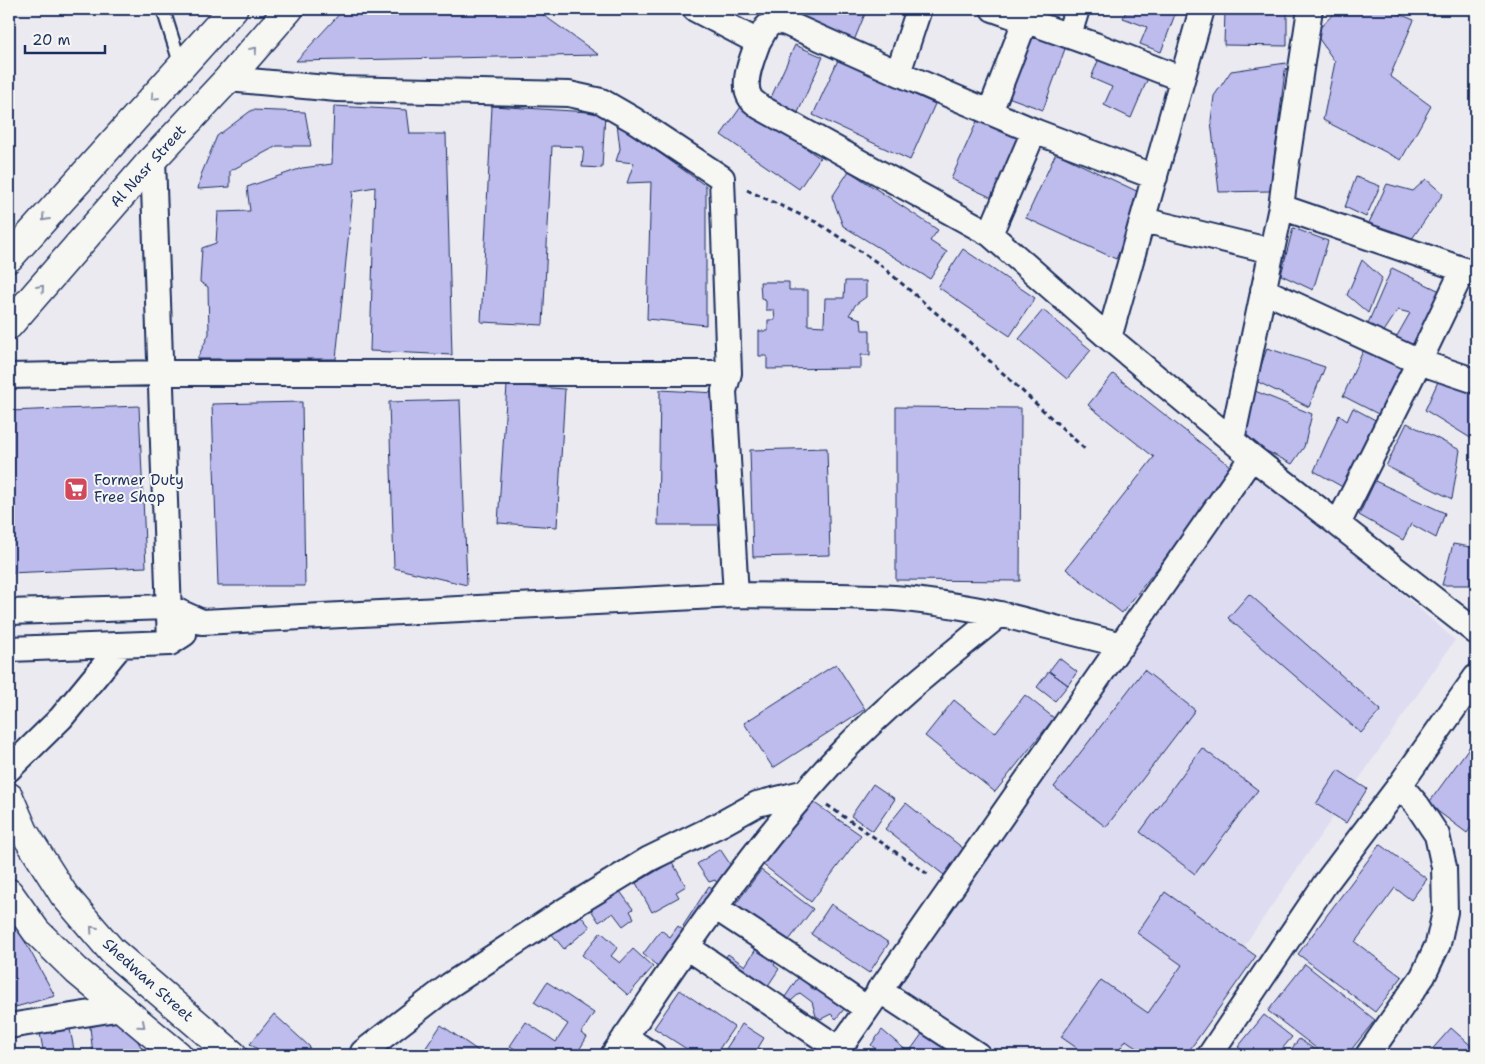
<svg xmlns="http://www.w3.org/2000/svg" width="1485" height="1064" viewBox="0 0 1485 1064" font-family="'Shantell Sans',sans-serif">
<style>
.built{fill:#dedcf0}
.building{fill:#bebbed;stroke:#1b2f5e}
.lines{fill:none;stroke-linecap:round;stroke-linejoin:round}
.service-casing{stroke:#1b2f5e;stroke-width:16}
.minor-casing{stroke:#1b2f5e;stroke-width:28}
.secondary-casing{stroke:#1b2f5e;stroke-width:31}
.path{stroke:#1b2f5e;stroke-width:3;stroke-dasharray:5 4;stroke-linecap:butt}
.service{stroke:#f6f6f2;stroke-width:12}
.minor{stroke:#f6f6f2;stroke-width:24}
.secondary{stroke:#f6f6f2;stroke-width:28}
.oneway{stroke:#8892a8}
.labels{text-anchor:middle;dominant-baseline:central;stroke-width:4;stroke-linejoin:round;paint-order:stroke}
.street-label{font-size:15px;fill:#1b2f5e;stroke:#f6f6f2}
.poi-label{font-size:15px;fill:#1b2f5e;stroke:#f6f6f2;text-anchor:start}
</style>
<rect width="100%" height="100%" fill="#ebeaf1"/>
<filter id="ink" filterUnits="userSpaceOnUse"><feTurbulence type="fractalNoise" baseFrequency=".02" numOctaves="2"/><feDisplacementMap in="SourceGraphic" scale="10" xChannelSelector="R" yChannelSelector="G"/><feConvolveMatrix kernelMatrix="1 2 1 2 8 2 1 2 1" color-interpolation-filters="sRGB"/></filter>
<g filter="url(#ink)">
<path class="built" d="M1256 466 1455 640 1169 1055H997L893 989Z"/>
<path class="building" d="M344 9H535L599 55 296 61Z
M773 9H867L853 43Z
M1127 9H1177L1161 52 1140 44 1147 27 1123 18Z
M1225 9H1287V46L1224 45Z
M1338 9H1387L1414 20 1390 76 1431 106 1401 160 1323 120 1335 62 1315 33Z
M1038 35 1066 46 1043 110 1008 97 1029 38Z
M795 45 823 57 796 117 768 104Z
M1100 56 1148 78 1131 118 1104 105 1112 87 1091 78Z
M838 60 935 104 910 160 813 115Z
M1286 63 1270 191 1219 192 1211 121 1214 96 1231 71Z
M743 104 820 158 799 189 721 135Z
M334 106 407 110 410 134H446L452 355 370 351 375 187 353 191 336 359H197L209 334 208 287 200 282 202 248 216 243 218 212 250 211 247 187 302 168 332 164Z
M492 106 605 113 602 168 582 167 584 147 552 146 543 325 481 322Z
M252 110 305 112 311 146H277L230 171V187L198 189 201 175 217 136Z
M978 119 1026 141 999 201 951 179Z
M617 123 706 186V325L647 319 651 182 627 183 634 163 616 161 620 149Z
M1056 153 1145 195 1116 259 1026 218Z
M849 171 938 230 930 241 947 252 930 279 843 226 832 197Z
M1356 177 1380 186 1366 217 1345 207Z
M1426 179 1443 194 1407 246 1367 227 1387 184 1413 191Z
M1293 228 1328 241 1313 290 1281 275Z
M963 249 1035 298 1010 336 938 287Z
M1362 260 1382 278 1368 313 1347 295Z
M1392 268 1444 293 1417 354 1393 343 1410 313 1398 310 1379 339 1365 330Z
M845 281H866V297L856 304 849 315 861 319 862 330H870V355H861V368L767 369V356H759V331H768V320H775L774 310H766V301L761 298 760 282H789V290H808V325L824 326 825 298H844Z
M1043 310 1091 350 1067 379 1019 339Z
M1267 348 1325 367 1309 407 1256 381Z
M1363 351 1411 364 1384 417 1343 396Z
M1113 374 1235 470 1122 613 1066 569 1154 457 1088 405Z
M1441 375 1476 391V427L1472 439 1425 410Z
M507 385 565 389 557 527 498 523Z
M660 390 716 393 723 525H658Z
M1255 391 1312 414 1304 447 1292 464 1241 438Z
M460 400 467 585 394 568 389 402Z
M302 402 305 586H218L212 404Z
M139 406 146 567 9 573V411Z
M896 407 1021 408 1020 581 896 580Z
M1353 408 1381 423 1348 490 1314 471 1339 415 1347 421Z
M1407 423 1460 450 1452 499 1386 466Z
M827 448 830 555 753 557 750 450Z
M1375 481 1445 513 1436 538 1411 524 1403 540 1359 515Z
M1453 544 1476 548V564L1471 585H1442Z
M1249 594 1381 710 1361 733 1228 618Z
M1059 658 1077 672 1068 685 1049 671Z
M836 664 865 709 773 768 744 723Z
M1144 670 1195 710 1106 827 1054 787Z
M1049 671 1068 685 1055 701 1037 687Z
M1025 695 1054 718 995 792 925 736 954 700 995 733Z
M1476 738V821L1467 833 1428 804Z
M1202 748 1258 790 1195 874 1140 832Z
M1338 770 1367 789 1346 823 1316 804Z
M873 784 895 799 873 831 851 816Z
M810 800 861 835 811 902 762 864Z
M906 803 964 849 944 875 885 829Z
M1380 844 1427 879 1411 900 1395 888 1355 942 1402 977 1375 1012 1298 954Z
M720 849 736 873 721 889 715 880 709 882 697 864Z
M672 862 686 886 676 892 679 897 652 912 636 883Z
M761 870 813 909 786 944 735 905Z
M709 886 718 891 691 931 683 926Z
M619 890 633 909 630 911 634 918 623 926 613 913 599 922 591 910Z
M1165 892 1256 956 1186 1055H1147L1126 1040 1116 1055H1087L1061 1037 1101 980 1148 1013 1182 965 1137 933Z
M831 904 889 943 869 973 811 934Z
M576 910 590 927 564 949 546 927Z
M12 918 55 996 12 1008 9 985V920Z
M678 926 689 935 662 970 643 954 661 930 670 937Z
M601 932 618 947 611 956 620 963 633 949 653 967 628 995 582 955Z
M760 943 781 954 774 965 779 969 765 990 723 961 728 954 745 966Z
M1305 964 1375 1020 1347 1055H1325L1268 1011Z
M804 969 812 974 806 983 815 991 822 983 849 1003 836 1019 831 1014 821 1019 816 1016 812 1002 800 993 791 1001 785 997Z
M547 982 594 1013 581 1033 587 1037 576 1055H525L510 1046 526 1022 556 1042 568 1024 534 1002Z
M680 990 734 1027 715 1055H696L654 1028Z
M274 1014 310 1047 304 1055H266L250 1044Z
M1264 1015 1292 1037 1277 1055H1248L1238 1047Z
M124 1018 146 1055H93L90 1027Z
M742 1024 764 1038 758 1048 770 1055H722Z
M441 1025 480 1052 478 1055H421Z
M927 1027 953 1045 946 1055H907Z
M1451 1028 1476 1050V1055H1427Z
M70 1029 75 1055H44L40 1033Z
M882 1030 908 1052 905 1055H883L871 1045Z
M1299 1039 1323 1055H1287Z"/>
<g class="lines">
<g class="service-casing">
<path id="service" d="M163 9 181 66"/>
</g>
<g class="minor-casing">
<path id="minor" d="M695 9 758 42 766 28 774 20 786 23 898 73 1034 131 990 234 1109 338 1202 9
M993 9 1095 45 1182 79
M1069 35 1077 9
M758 42C753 57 740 84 751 99 753 102 757 104 760 107L990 234
M898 73 919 9
M990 112 1025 21
M1034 131 1155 177
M153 159 170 643
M1281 207 1476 274
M1143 220 1272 251
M1263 290 1419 362 1476 381
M1109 338 1252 457 1476 632
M9 376 161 373H729
M1232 440 1281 207 1287 161 1310 9
M1338 524 1419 362 1463 270
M736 595C789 596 841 595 894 598 929 601 965 607 1000 614
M9 612 168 607 202 622 736 595 724 391 729 373 722 178 634 120 601 101 569 94 337 89 228 79
M9 649 170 643 184 634
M9 769 61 718 121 645
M715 907C766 941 817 973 867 1009
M687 947 839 1049
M879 990 978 1055
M9 1026 122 1008
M625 1037 653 1055
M363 1052 450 985 562 912 649 859 721 824 757 804 806 792
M613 1055C647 1006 680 955 716 906 755 852 797 799 843 751 891 701 947 658 1000 614L1122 645
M835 1055 1252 457
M1210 1055 1325 884 1400 785 1476 677
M1368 1055 1423 976 1438 944 1445 912 1444 867 1437 835 1417 805 1400 785"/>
</g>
<g class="secondary-casing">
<path id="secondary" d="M9 258 233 9
M9 325 153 159 228 79 289 9
M9 797 24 832 64 895 112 951 233 1055
M9 893 36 931 77 971 178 1055"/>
</g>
<path class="path" d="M747 190 818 223 878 263 965 338 1087 451
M827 805 929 875"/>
<use href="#service" class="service"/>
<use href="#minor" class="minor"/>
<use href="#secondary" class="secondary"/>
</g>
<defs><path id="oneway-chevron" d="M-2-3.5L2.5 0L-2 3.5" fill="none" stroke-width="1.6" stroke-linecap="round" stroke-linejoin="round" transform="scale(1.25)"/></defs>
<g class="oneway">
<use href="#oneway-chevron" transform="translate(254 50) rotate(-49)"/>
<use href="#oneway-chevron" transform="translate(154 97) rotate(132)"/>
<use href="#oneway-chevron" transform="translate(45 218) rotate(132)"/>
<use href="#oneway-chevron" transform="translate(41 288) rotate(-49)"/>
<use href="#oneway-chevron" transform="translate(93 929) rotate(-131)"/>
<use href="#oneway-chevron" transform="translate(142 1025) rotate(40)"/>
</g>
</g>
<defs>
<g id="supermarket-square" transform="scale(1.25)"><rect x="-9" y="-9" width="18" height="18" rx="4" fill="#d1495b" stroke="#f6f6f2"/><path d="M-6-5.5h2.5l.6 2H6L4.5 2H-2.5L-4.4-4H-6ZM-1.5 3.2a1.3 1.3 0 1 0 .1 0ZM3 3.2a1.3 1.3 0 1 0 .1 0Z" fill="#fff"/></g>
</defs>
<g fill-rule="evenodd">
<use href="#supermarket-square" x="76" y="489"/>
</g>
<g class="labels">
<g class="street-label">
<text transform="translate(148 166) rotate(-48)">Al Nasr Street</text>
<text transform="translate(148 980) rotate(42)">Shedwan Street</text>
</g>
<g class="poi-label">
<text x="94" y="480">Former Duty<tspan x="94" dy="17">Free Shop</tspan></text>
</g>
</g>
<rect width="1485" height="1064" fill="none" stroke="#f6f6f2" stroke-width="30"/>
<rect x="15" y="15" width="1455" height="1034" fill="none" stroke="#1b2f5e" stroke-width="2" filter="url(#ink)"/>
<path d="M25 45v8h80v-8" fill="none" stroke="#1b2f5e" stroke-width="2.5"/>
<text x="32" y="45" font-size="15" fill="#1b2f5e" stroke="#f6f6f2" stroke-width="4" paint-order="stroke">20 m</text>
</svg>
